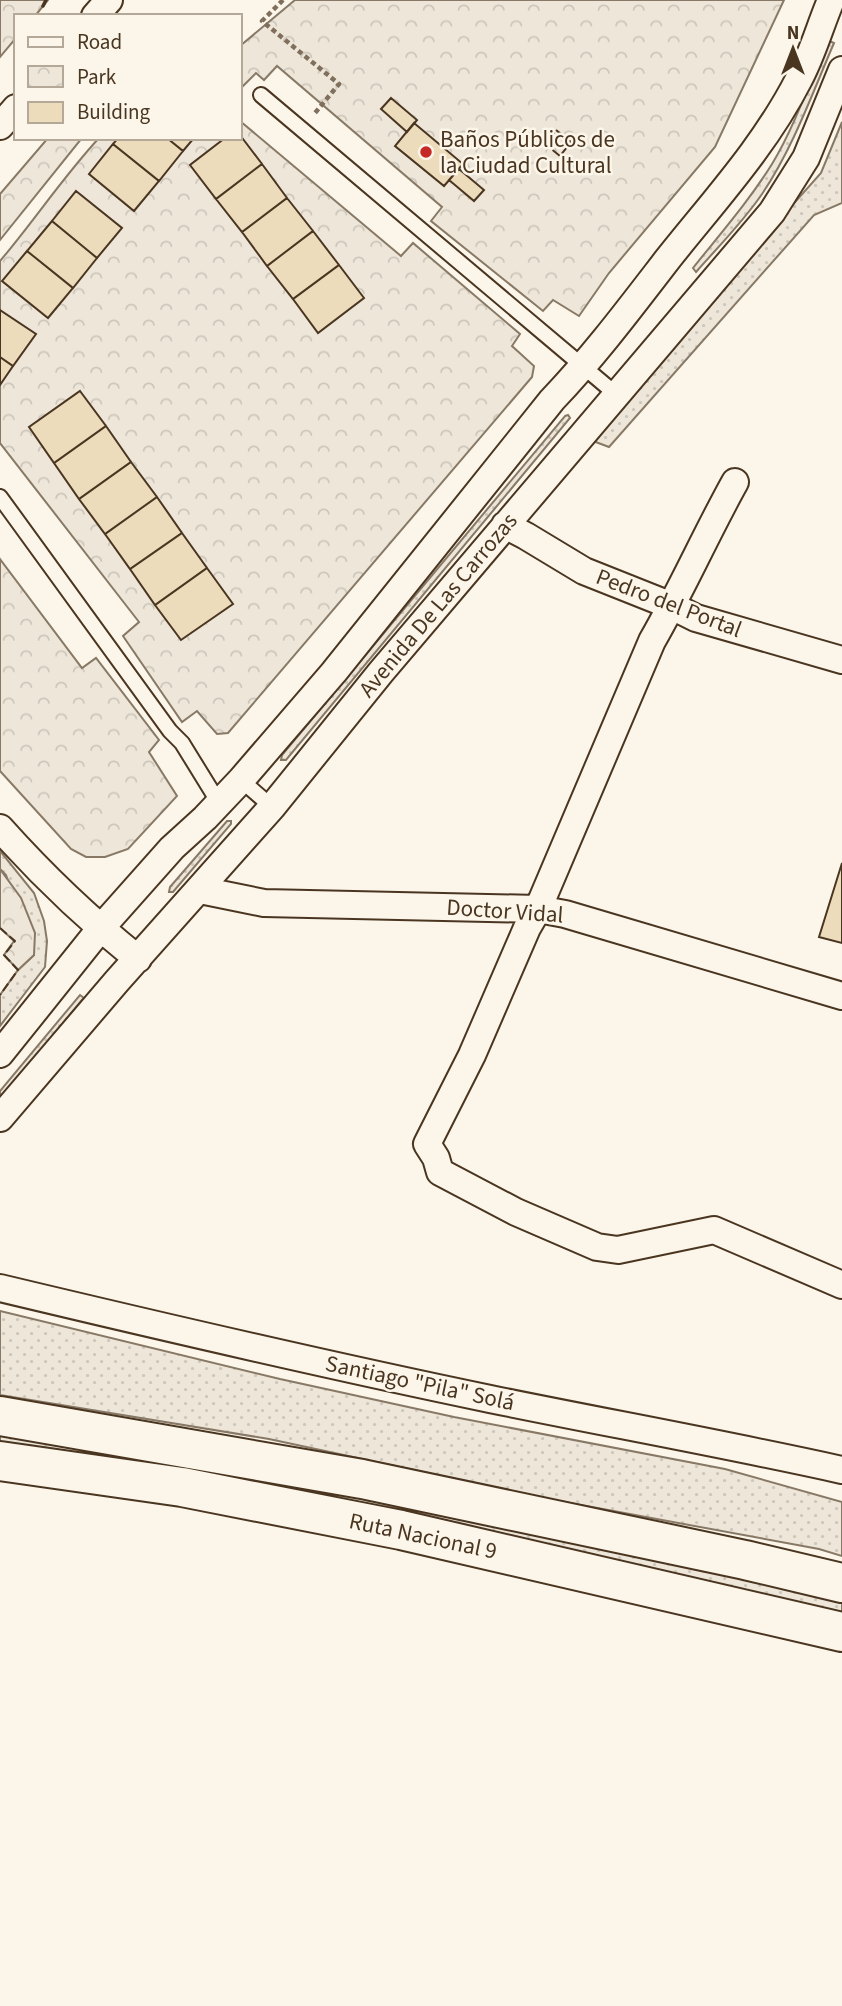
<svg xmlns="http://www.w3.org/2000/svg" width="842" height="2006" viewBox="0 0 842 2006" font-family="'Source Sans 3',sans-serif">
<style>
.grass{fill:url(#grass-dots);stroke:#887966;stroke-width:2}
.park{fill:url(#park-crowns);stroke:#887966;stroke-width:2}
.building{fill:#ecdcbc;stroke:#4a3520;stroke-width:2}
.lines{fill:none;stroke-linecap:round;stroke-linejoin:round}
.service-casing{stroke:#4a3520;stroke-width:18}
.minor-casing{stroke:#4a3520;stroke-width:30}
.motorway-casing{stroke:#4a3520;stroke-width:42}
.path{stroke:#7f6f5c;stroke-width:4.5;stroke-dasharray:5 3.5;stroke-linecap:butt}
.service{stroke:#fbf6e9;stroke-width:14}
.minor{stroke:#fbf6e9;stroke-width:26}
.motorway{stroke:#fbf6e9;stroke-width:38}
.fence{stroke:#4a3520;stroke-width:2;stroke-dasharray:9 3.5;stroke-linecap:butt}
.wall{stroke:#4a3520;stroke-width:3.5}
.poi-dot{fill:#c62828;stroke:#fbf6e9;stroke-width:2.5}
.labels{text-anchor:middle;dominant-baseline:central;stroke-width:5;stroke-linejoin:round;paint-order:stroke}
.poi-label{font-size:23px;fill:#4a3520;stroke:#fbf6e9;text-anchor:start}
.street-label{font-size:23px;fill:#4a3520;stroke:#fbf6e9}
</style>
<defs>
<pattern id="grass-dots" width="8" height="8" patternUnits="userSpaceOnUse" patternTransform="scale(1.75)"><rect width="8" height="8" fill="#ede6d9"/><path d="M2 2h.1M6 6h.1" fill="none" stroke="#cdc6ba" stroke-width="1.8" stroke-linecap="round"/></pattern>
<pattern id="park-crowns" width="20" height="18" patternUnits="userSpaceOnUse" patternTransform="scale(1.75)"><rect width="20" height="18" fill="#ede6d9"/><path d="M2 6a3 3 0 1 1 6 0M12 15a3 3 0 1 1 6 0" fill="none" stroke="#cdc6ba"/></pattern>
</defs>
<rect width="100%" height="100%" fill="#fbf6e9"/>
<path class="grass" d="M827 40 834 43C812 94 793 148 762 194 743 222 718 247 696 272L693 268C720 234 749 201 772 164 795 126 810 81 827 40Z
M842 122V203L814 215 609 447 585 438 821 173Z
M565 416 568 415 570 418 286 760H281L282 755Z
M227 821H231V824L173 892H169L170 887Z
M0 851 34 893 44 921 47 941 45 967 0 1026V995L18 970 34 955 6 875 0 869Z
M80 995 84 998 82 1000 0 1100V1091Z
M0 1311 280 1379 454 1417 725 1469 842 1502V1556L819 1549 554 1500 269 1439 0 1395Z
M0 1433 479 1519 842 1601V1615L0 1447Z"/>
<path class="park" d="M0 0H48L35 16H16V38L0 57Z
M295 0H784L715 147 609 273 579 316 553 300 543 311 431 221 442 207 277 66 264 80 256 73 240 89V46Z
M240 121 401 256 413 243 520 334 512 346 534 366 532 377 228 733 217 734 197 711 182 722 123 636 139 622 0 443V261C34 221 63 177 99 138H240Z
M48 138H82L0 240V194Z
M0 559 82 668 96 658 159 740 149 752 177 796 128 849 105 857H86L71 849 0 771Z
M0 869 21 898 35 933 34 955 18 970 4 955 14 941 0 928Z"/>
<path class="building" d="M391 98 417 120 407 132 381 109Z
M414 123 463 164 444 186 395 146Z
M240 135 262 164 216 199 190 165 225 138H240Z
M118 138H167L183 151 159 181 113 144Z
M167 138H194L183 151Z
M113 144 159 181 134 211 89 174Z
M262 164 287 198 242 232 216 199Z
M459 169 484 190 474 201 449 180Z
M76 191 122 228 97 258 52 221Z
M287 198 313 231 267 266 242 232Z
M52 221 97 258 73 288 27 251Z
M313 231 339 265 293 299 267 266Z
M27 251 73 288 48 318 2 281Z
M339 265 364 298 318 333 293 299Z
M0 310 36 334 13 366 0 357Z
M0 357 13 366 0 385Z
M80 391 106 426 54 463 29 427Z
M106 426 131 462 79 499 54 463Z
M131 462 157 497 105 534 79 499Z
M157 497 182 533 130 569 105 534Z
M182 533 207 568 155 605 130 569Z
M207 568 233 604 181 640 155 605Z
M842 863V943L819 937Z"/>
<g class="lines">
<g class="service-casing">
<path id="service" d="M261 95 617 395
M0 497 170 731 182 743 219 803
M241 780 272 807"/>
</g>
<g class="minor-casing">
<path id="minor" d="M95 16 109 0
M0 126 16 108
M735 482C706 534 682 589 652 641L538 909 527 928 472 1055 427 1144 436 1158 440 1172 516 1212 597 1247 618 1250 714 1230 842 1285
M505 525 526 536 584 571 672 606 696 618 842 660
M0 828C42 875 88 919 138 959
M200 890 264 903 538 909 565 914 842 996
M0 1054 100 929 172 848 205 818 241 780 334 672 552 400C594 356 630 308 667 260 713 202 765 146 799 79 812 55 820 26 831 0
M0 1118 117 981 272 807 381 672 772 212 806 158 842 70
M0 1288C163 1327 326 1365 490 1399 607 1423 725 1444 842 1470"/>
</g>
<g class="motorway-casing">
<path id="motorway" d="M0 1416 362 1479 745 1560 842 1583
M0 1461 182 1487 401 1530 842 1632"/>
</g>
<path class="path" d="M283 0 262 21 339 84 315 113"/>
<use href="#service" class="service"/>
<use href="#minor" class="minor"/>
<use href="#motorway" class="motorway"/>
<path class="fence" d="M556 130 571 142 560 156 545 144Z
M0 928 15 941 4 955 18 970 0 995"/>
<path class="wall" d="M43 6 46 0"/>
</g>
<circle class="poi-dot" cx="426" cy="152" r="7"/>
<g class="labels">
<g class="poi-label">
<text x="440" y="139">Baños Públicos de<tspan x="440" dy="26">la Ciudad Cultural</tspan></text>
</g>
<g class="street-label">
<text transform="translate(669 603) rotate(21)">Pedro del Portal</text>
<text transform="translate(438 605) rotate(-50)">Avenida De Las Carrozas</text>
<text transform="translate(505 911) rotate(4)">Doctor Vidal</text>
<text transform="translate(420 1383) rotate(12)">Santiago "Pila" Solá</text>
<text transform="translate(423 1536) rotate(12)">Ruta Nacional 9</text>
</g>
</g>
<rect x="14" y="14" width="228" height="126" fill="#fbf6e9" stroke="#b4a999" stroke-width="2"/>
<rect x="28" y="37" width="35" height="10" fill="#fbf6e9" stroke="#b4a999" stroke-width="2"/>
<text x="77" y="49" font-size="21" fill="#4a3520">Road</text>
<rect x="28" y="66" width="35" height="21" fill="url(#park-crowns)" stroke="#b4a999" stroke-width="2"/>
<text x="77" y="84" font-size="21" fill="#4a3520">Park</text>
<rect x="28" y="102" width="35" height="21" fill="#ecdcbc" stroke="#b4a999" stroke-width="2"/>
<text x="77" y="119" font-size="21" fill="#4a3520">Building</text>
<g transform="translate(793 49)" stroke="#fbf6e9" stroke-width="5" paint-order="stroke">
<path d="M0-5L12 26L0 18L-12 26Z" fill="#4a3520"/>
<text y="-10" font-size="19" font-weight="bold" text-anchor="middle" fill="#4a3520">N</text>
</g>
</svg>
